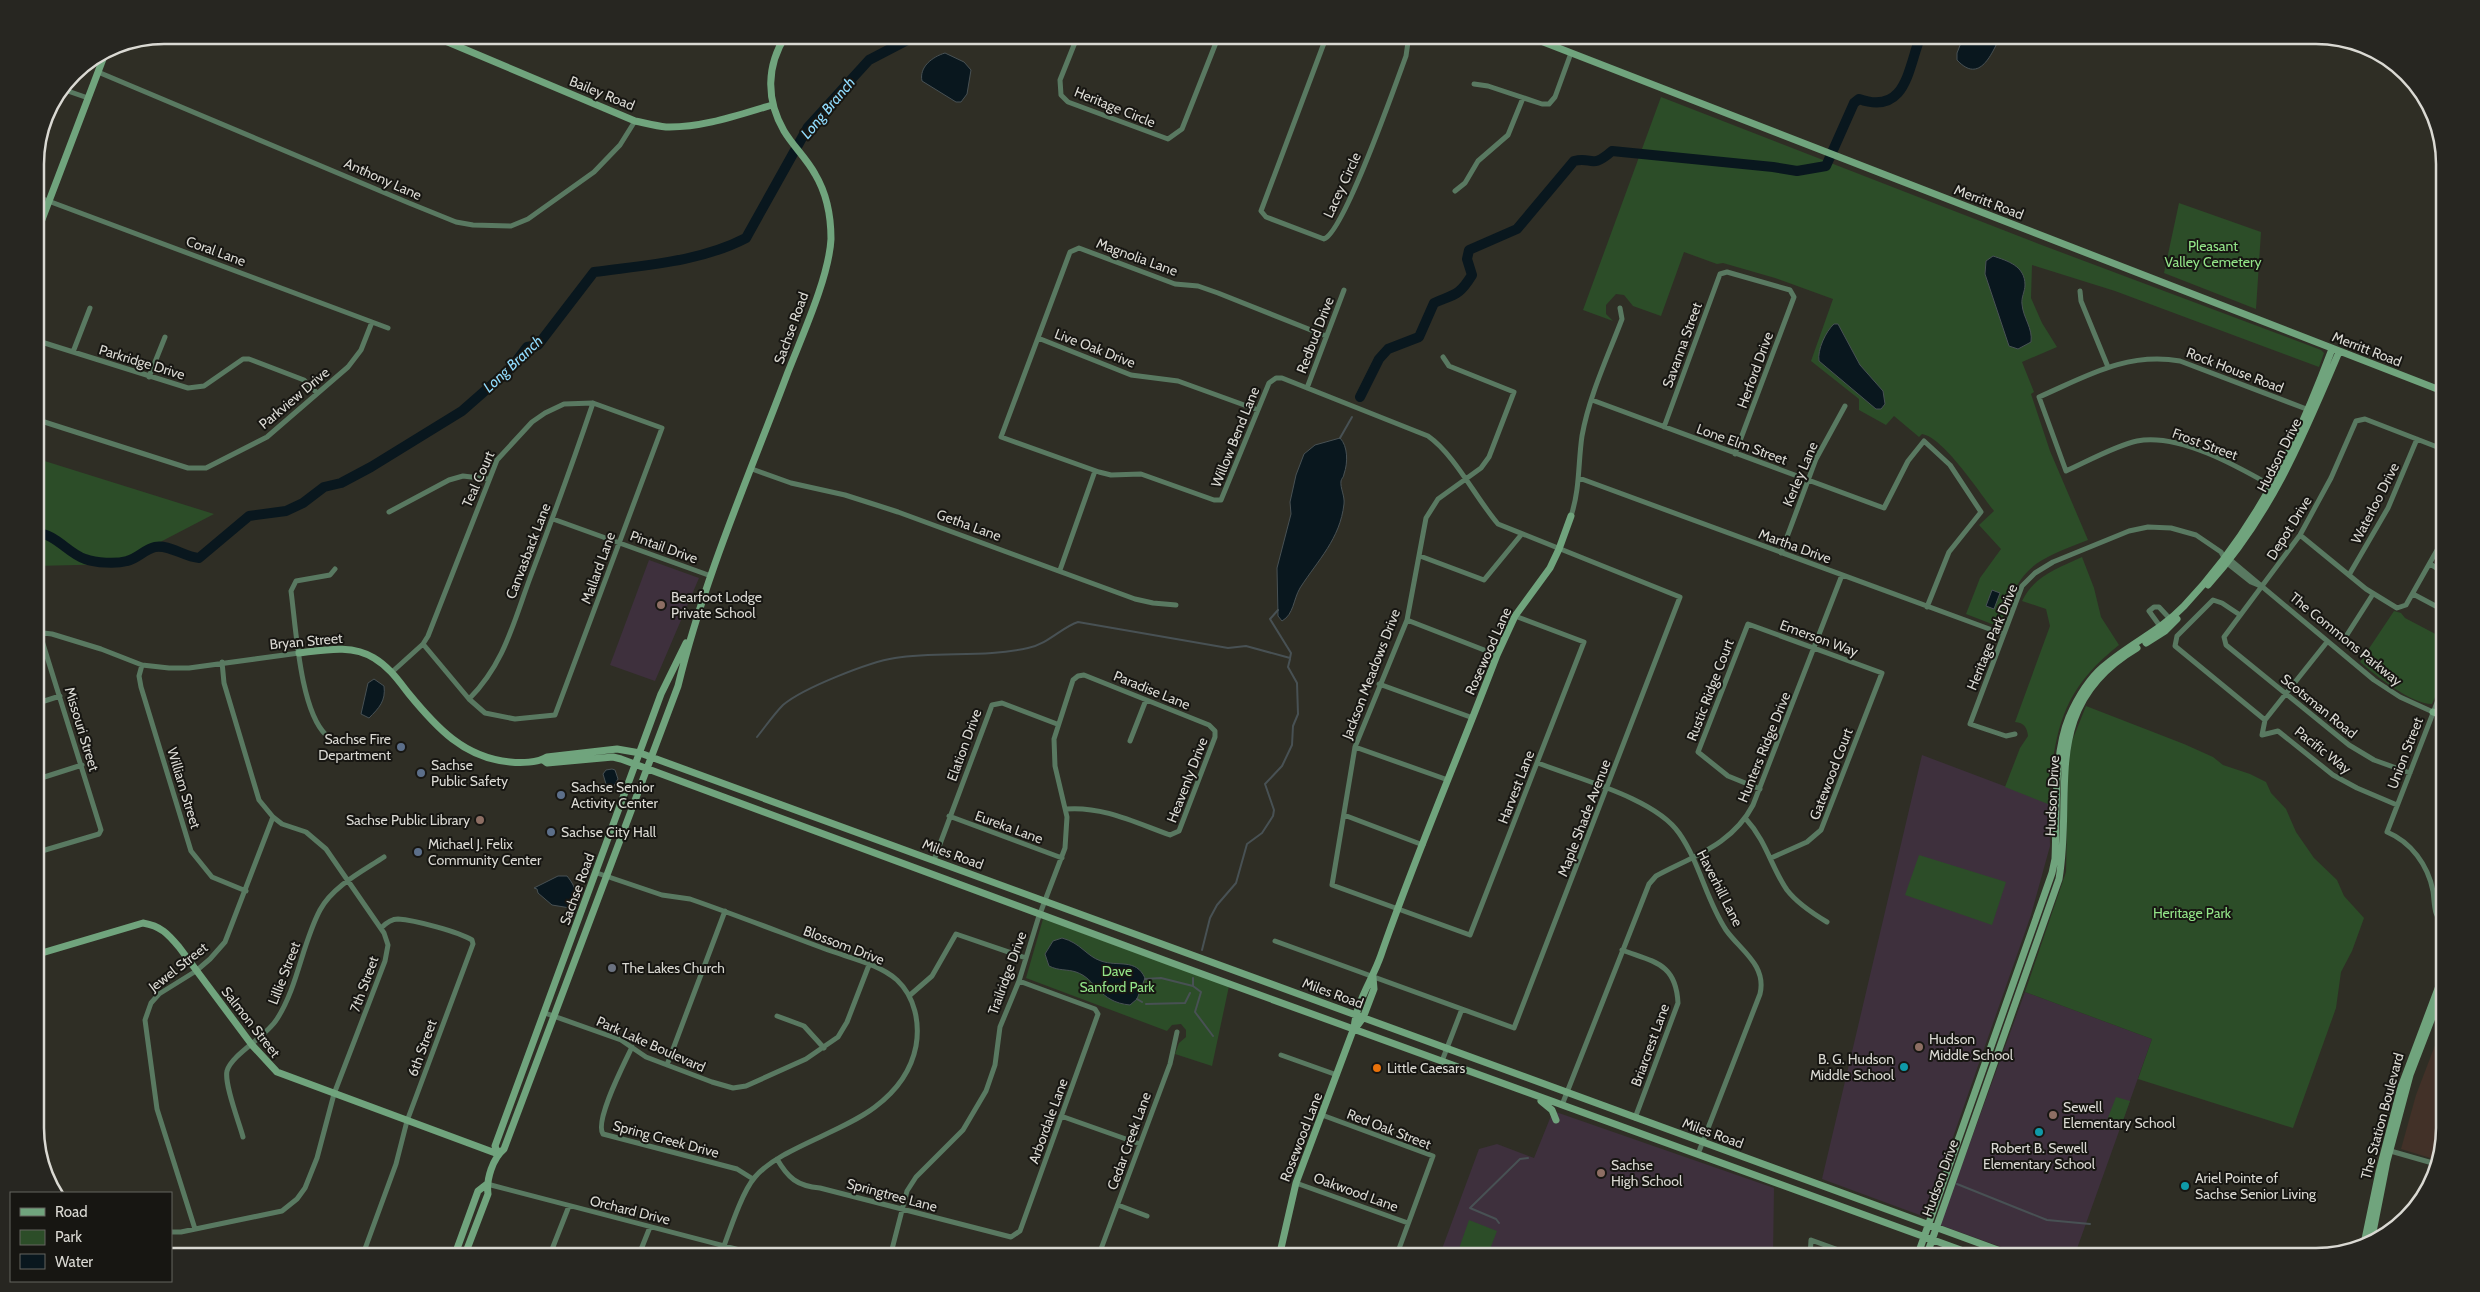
<svg xmlns="http://www.w3.org/2000/svg" width="2480" height="1292" viewBox="0 0 2480 1292" font-family="Cabin,sans-serif">
<style>
.education{fill:#3e303d}
.medical{fill:#423128}
.green{fill:#2c4d28}
.water{fill:#09171e;stroke:#485154}
.lines{fill:none;stroke-linecap:round;stroke-linejoin:round}
.stream{stroke:#485154;stroke-width:2}
.river{stroke:#09171e;stroke-width:10}
.street{stroke:#597961;stroke-width:5}
.secondary{stroke:#70a47d;stroke-width:7}
.education-dot{fill:#8d6e63;stroke:#171612;stroke-width:2}
.service-dot{fill:#5c6f8a;stroke:#171612;stroke-width:2}
.worship-dot{fill:#6b7280;stroke:#171612;stroke-width:2}
.culture-dot{fill:#0f9aa8;stroke:#171612;stroke-width:2}
.food-dot{fill:#e8710a;stroke:#171612;stroke-width:2}
.labels{text-anchor:middle;dominant-baseline:central;stroke-width:4;stroke-linejoin:round;paint-order:stroke}
.street-label{font-size:14px;fill:#dad9d3;stroke:#171612}
.park-label{font-size:14px;fill:#93e488;stroke:#171612}
.poi-label{font-size:14px;fill:#dad9d3;stroke:#171612;text-anchor:start}
.water-label{font-size:15px;font-style:italic;fill:#90dbfd;stroke:#171612}
.rim{fill:none;stroke:#dad9d3;stroke-width:2.5}
</style>
<rect width="100%" height="100%" fill="#2f2e25"/>
<path class="education" d="M649 560 699 578 655 681 610 665Z
M1922 755 2049 803 2050 846 2031 915 1925 1217 1822 1179Z
M2025 992 2152 1039 2074 1257H2029L1940 1225Z
M1553 1111 1774 1188 1773 1257H1439L1479 1149 1497 1144 1534 1158Z"/>
<path class="medical" d="M2445 1019V1128L2437 1160 2401 1149 2416 1095Z"/>
<path class="green" d="M1661 97 2039 244 2321 350 2324 353 2319 367 2115 291 2032 265 2031 298 2042 323 2057 347 2022 362 2034 392 2031 394 2050 451 2088 540C2031 562 2021 566 2000 625L1997 626 1966 614 1980 578 2001 549 1979 525 1994 511C1980 493 1943 437 1922 434L1919 437 1894 416 1886 425 1859 410V399L1811 361 1833 299 1775 278 1723 263 1717 264 1684 252 1661 316 1633 306 1624 295 1616 294 1606 305V314L1613 321 1583 310Z
M2179 203 2261 232 2256 309 2164 273Z
M35 458 214 514 118 564 35 566Z
M2082 557 2094 588 2101 617 2119 645C2059 692 2055 733 2048 804L2005 787 2020 748 2028 736C2027 727 2024 723 2015 722L2050 626 2046 609 2022 601C2035 575 2057 569 2082 557Z
M2394 611 2401 613 2405 618 2445 639V674L2432 704C2411 704 2375 675 2360 662Z
M2086 706 2184 744 2213 757 2223 765 2250 774 2266 782 2271 793 2286 809 2296 832 2314 858 2337 880 2344 896 2364 918 2352 951 2341 972 2336 1008 2293 1128 2138 1079 2152 1039 2025 992 2066 872 2068 768 2072 741Z
M1919 855 2006 882 1992 925 1905 895Z
M1043 919 1229 986 1212 1066 1175 1054 1179 1043 1186 1037V1030L1181 1024 1172 1025 1167 1031 1026 978Z
M2116 1097 2130 1101 2120 1129 2104 1128Z
M1469 1220 1497 1231 1487 1257H1456Z"/>
<path class="water" d="M1964 35H2001C1992 53 1980 85 1957 60V53Z
M945 53 964 62 971 70 967 94 961 102H956L922 81C919 67 932 57 945 53Z
M1993 256C2008 261 2025 266 2025 285 2025 291 2021 298 2022 304 2023 318 2033 328 2031 342L2018 349 2009 346 1985 274 1986 261Z
M1834 324H1838L1860 365 1883 391 1885 404 1881 409H1876L1819 361C1817 350 1826 331 1834 324Z
M1340 438C1348 446 1348 463 1344 474 1344 477 1341 479 1341 481 1340 488 1345 496 1344 504 1340 539 1318 560 1300 588 1293 600 1294 614 1282 621L1278 616 1277 568 1291 514 1290 502 1296 475 1304 454 1315 445Z
M1992 590 2000 593 1994 609 1986 606Z
M374 679 384 686C386 701 379 708 369 718L361 714 368 683Z
M612 769 615 770 618 779 609 794 603 774 606 770Z
M558 876H567C576 887 579 896 570 908L552 905 538 893 537 889 534 888Z
M1062 938C1081 943 1086 956 1101 961 1118 967 1136 958 1145 978L1137 999 1130 1005C1098 1002 1097 979 1076 972 1067 969 1059 971 1049 966L1045 954 1053 941Z"/>
<g class="lines">
<path class="stream" d="M1340 438 1352 417
M757 737C765 727 774 714 783 705 803 688 869 662 895 658 939 651 985 658 1028 648 1048 644 1062 627 1078 622L1228 648 1246 646 1290 658 1291 653 1270 619 1278 610
M1202 950 1210 918 1217 905 1236 883 1247 844 1262 833 1273 816 1274 810 1265 784 1282 766 1292 745 1293 726 1298 714 1297 683 1288 667 1290 659
M1145 979 1161 978 1193 986V978
M1193 986 1201 992 1195 1012 1213 1036
M1137 999 1142 1002
M1146 1004 1185 1003 1190 993
M1957 1184 2047 1220 2090 1224
M1499 1223 1496 1219 1470 1208 1520 1159 1528 1158
M2100 1253 2101 1257"/>
<path class="river" d="M1360 397 1379 359 1388 349 1419 337 1434 303C1455 294 1459 296 1472 275L1467 259 1469 250 1517 229 1574 161C1593 156 1590 170 1612 151L1773 167 1797 171 1826 166 1854 103 1859 99C1907 116 1908 67 1921 35
M35 533C56 533 67 553 85 559 96 563 116 564 127 561 137 559 145 549 155 547 169 544 184 557 199 558L249 516 286 511 303 503 324 487 341 483 371 467 462 411 511 368 527 347 538 345 594 272C645 265 700 262 746 238L808 127 869 60 917 35"/>
<path class="street" d="M1078 35 1060 80 1061 95 1068 102 1168 139 1182 129 1219 35
M1327 35 1261 211 1266 217 1324 239C1344 232 1396 83 1406 56L1409 35
M98 72 409 203 456 222 473 225 511 226 528 219 594 172 620 145 635 121
M1474 84 1488 86 1542 104H1549L1555 97 1571 53
M62 89 88 98
M1455 191 1465 183 1478 161 1508 135 1523 98
M35 196 388 328
M2080 291 2081 301 2108 367
M1038 338 1131 375 1178 381 1258 410
M35 340 188 388 204 386 243 359H249L304 380 317 393
M73 352 90 308
M1443 357 1449 366 1514 392 1489 457 1481 468 1438 499 1426 518 1407 620 1355 747 1332 885 1470 935 1584 642 1515 616
M149 377 165 337
M1307 388 1344 290
M1592 400 1884 508 1908 461 1924 441 1950 465 1981 512 1949 552 1927 607
M35 419 188 468H206L267 437 348 367 361 350 372 322
M1664 427 1720 274 1727 272 1790 290 1794 297 1735 454
M752 469 791 483 845 495 898 512 1135 599 1153 603 1176 605
M1579 478 2003 634
M2272 486C2237 466 2179 433 2137 441 2117 445 2086 462 2066 471L2039 397C2087 376 2126 352 2180 361L2309 410
M389 512 449 480 463 476 488 479
M1571 516C1580 489 1578 463 1582 436 1589 396 1608 356 1622 319L1620 308
M553 519 711 576
M2300 535 2366 589 2397 608 2406 605 2445 536
M1781 553 1816 459 1845 406
M1420 556 1484 580 1521 535
M2228 558 2374 680 2400 697 2433 712
M2430 564 2445 573
M1060 570 1095 471
M2349 575 2388 508 2417 439
M2413 594 2445 611
M2240 615 2222 603 2213 600 2177 636 2175 646 2265 720
M1407 620 1497 655
M2162 629 2149 611 2154 607H2159L2171 620
M35 632 52 634 101 649 142 665 169 668H189L299 653
M2343 641 2373 594
M2327 642 2265 720 2262 735 2278 731 2333 775 2357 788 2397 805
M142 665 139 676 141 687 191 851 212 877 246 891
M392 672 423 644 428 636 497 460 532 422 545 413 564 404 593 403 662 428 555 715 515 719 485 713 469 699 423 644
M2445 682 2387 832C2411 842 2428 865 2433 891 2435 905 2433 916 2445 926
M1379 684 1473 718
M469 699C504 664 513 624 530 578 552 520 573 462 593 403
M35 704 60 696
M2015 734 2006 736 1970 724 2022 586 2035 573 2053 562 2129 531 2148 527 2171 528 2196 535 2221 552 2227 563 2251 582 2263 587
M326 735C300 710 296 628 291 591L296 581 330 575 335 569
M1130 741 1146 700
M1355 747 1448 780
M1538 763C1578 779 1655 798 1679 833 1700 863 1706 900 1726 930 1740 950 1767 965 1760 994L1698 1154
M2410 773 2374 760 2349 745 2226 645 2224 637 2300 535 2331 478 2356 421 2365 419 2445 450
M35 780 82 765
M1760 789 1728 776 1698 752 1748 624 1882 673 1821 830 1807 842 1771 858
M1344 815 1423 845
M949 816 1062 858
M1746 819C1767 842 1771 867 1787 890 1797 903 1812 913 1827 922
M35 853 99 834 101 830 39 631
M934 860 992 705 1002 703 1057 724
M597 873 662 895 690 899C736 915 782 933 828 950 850 958 879 964 897 980 915 997 920 1023 916 1046 911 1072 895 1092 875 1107 841 1133 780 1148 755 1177 741 1193 728 1236 720 1257
M1275 941 1514 1028 1680 597 1498 524C1475 497 1455 455 1428 436L1282 378H1276L1269 383 1221 500H1214L1141 474 1111 475 1099 472 1001 437 1070 252 1079 248 1175 284 1198 286 1218 293 1326 336
M1622 950C1654 962 1676 963 1678 1003L1635 1118
M909 996 932 976 956 934 1026 958
M545 1013 621 1040 646 1057 712 1082 733 1088 746 1086 806 1059 838 1037 847 1022 869 965
M777 1016 804 1026 824 1048
M632 1047C625 1062 594 1121 603 1134L737 1169 753 1179
M1281 1055 1337 1075
M1442 1061 1462 1009
M667 1065 725 911
M1562 1105 1649 884 1656 876C1693 856 1732 845 1753 805L1842 575
M1322 1115 1433 1156 1396 1257
M1061 1116 1140 1144
M243 1137C239 1122 224 1084 227 1071 232 1054 266 1037 277 1019 298 986 302 944 320 910 333 886 363 871 384 857
M2387 1150 2436 1164
M777 1159C788 1178 797 1186 820 1188L1011 1237 1020 1231 1098 1014 1095 1009 1019 981
M1296 1183 1408 1223
M487 1184 767 1257
M1118 1205 1147 1216
M195 1229 157 1109 145 1020 151 1003 159 994 196 971 210 959 225 942 273 817
M171 1232H181L282 1211 297 1199 305 1188 317 1158 334 1094 385 961 388 945 384 933 326 849 306 832 282 824 273 817 259 800 224 683 222 662
M362 1257 396 1164 407 1121 473 944 472 940C459 932 415 920 398 919 391 919 386 923 381 928
M549 1257 569 1206
M638 1257 650 1227
M890 1257 907 1191 916 1177 963 1130 986 1091 995 1065 1000 1027 1019 981 1038 919 1065 848 1067 817 1055 766 1054 739 1073 680 1078 676 1084 675 1209 725 1215 731V737L1179 831 1170 835C1136 823 1103 806 1066 809
M1098 1257 1170 1064 1177 1032
M1810 1257 1811 1240 1858 1257"/>
<path class="secondary" d="M431 35 635 121C645 123 656 126 666 127 702 128 738 115 772 105
M1525 35 2445 392
M35 238 106 51
M2208 585C2271 515 2303 437 2339 352
M2146 643 2165 631 2177 619
M299 653C324 650 352 644 374 658 389 667 398 680 409 694 436 727 464 758 510 762 520 763 538 763 547 757L617 749 640 753 2017 1257
M2433 712 2445 716
M543 760 547 763 613 757 621 759 1172 963 1980 1257
M35 955 143 923C161 926 168 934 179 947L252 1045 277 1072 498 1154
M1354 1029C1356 1001 1372 981 1381 955 1416 854 1459 755 1497 655L1515 616 1550 568 1559 549 1571 516
M1541 1101 1552 1110 1556 1120
M498 1154 495 1146 661 694 686 643
M2371 1242 2387 1161 2410 1075 2445 984
M2364 1244 2379 1172 2401 1087 2445 970
M454 1257 478 1191 487 1184
M464 1257 488 1194C486 1179 493 1158 504 1149L678 686C704 578 749 476 788 372 802 336 829 277 831 239 831 216 827 194 815 174 807 159 793 146 784 131 766 100 766 66 786 35
M1279 1257 1296 1183 1352 1033 1363 1018 1374 989 1373 977
M1917 1257 2052 873 2055 859C2057 817 2053 755 2069 717 2077 699 2088 680 2103 667 2129 644 2160 631 2184 606 2256 530 2296 445 2332 349
M1926 1257 2059 879C2074 789 2039 706 2137 648"/>
</g>
<g class="education-dot">
<circle cx="661" cy="605" r="5"/>
<circle cx="480" cy="820" r="5"/>
<circle cx="1919" cy="1047" r="5"/>
<circle cx="2053" cy="1115" r="5"/>
<circle cx="1601" cy="1173" r="5"/>
</g>
<g class="service-dot">
<circle cx="401" cy="747" r="5"/>
<circle cx="421" cy="773" r="5"/>
<circle cx="561" cy="795" r="5"/>
<circle cx="551" cy="832" r="5"/>
<circle cx="418" cy="852" r="5"/>
</g>
<circle class="worship-dot" cx="612" cy="968" r="5"/>
<g class="culture-dot">
<circle cx="1904" cy="1067" r="5"/>
<circle cx="2039" cy="1132" r="5"/>
<circle cx="2185" cy="1186" r="5"/>
</g>
<circle class="food-dot" cx="1377" cy="1068" r="5"/>
<g class="labels">
<g class="street-label">
<text transform="translate(602 93) rotate(22)">Bailey Road</text>
<text transform="translate(1115 107) rotate(22)">Heritage Circle</text>
<text transform="translate(383 179) rotate(24)">Anthony Lane</text>
<text transform="translate(1342 185) rotate(-65)">Lacey Circle</text>
<text transform="translate(1989 202) rotate(21)">Merritt Road</text>
<text transform="translate(216 251) rotate(20)">Coral Lane</text>
<text transform="translate(1137 257) rotate(20)">Magnolia Lane</text>
<text transform="translate(791 328) rotate(-70)">Sachse Road</text>
<text transform="translate(1315 335) rotate(-69)">Redbud Drive</text>
<text transform="translate(1682 345) rotate(-70)">Savanna Street</text>
<text transform="translate(1095 348) rotate(21)">Live Oak Drive</text>
<text transform="translate(2367 349) rotate(21)">Merritt Road</text>
<text transform="translate(142 362) rotate(17)">Parkridge Drive</text>
<text transform="translate(1755 370) rotate(-70)">Herford Drive</text>
<text transform="translate(2235 370) rotate(21)">Rock House Road</text>
<text transform="translate(294 398) rotate(-40)">Parkview Drive</text>
<text transform="translate(1235 437) rotate(-68)">Willow Bend Lane</text>
<text transform="translate(1742 444) rotate(20)">Lone Elm Street</text>
<text transform="translate(2205 444) rotate(20)">Frost Street</text>
<text transform="translate(2279 455) rotate(-63)">Hudson Drive</text>
<text transform="translate(1800 474) rotate(-67)">Kerley Lane</text>
<text transform="translate(478 479) rotate(-66)">Teal Court</text>
<text transform="translate(2375 503) rotate(-63)">Waterloo Drive</text>
<text transform="translate(969 525) rotate(20)">Getha Lane</text>
<text transform="translate(2289 528) rotate(-58)">Depot Drive</text>
<text transform="translate(1795 546) rotate(20)">Martha Drive</text>
<text transform="translate(664 547) rotate(20)">Pintail Drive</text>
<text transform="translate(528 551) rotate(-69)">Canvasback Lane</text>
<text transform="translate(598 568) rotate(-70)">Mallard Lane</text>
<text transform="translate(1992 637) rotate(-68)">Heritage Park Drive</text>
<text transform="translate(1819 638) rotate(20)">Emerson Way</text>
<text transform="translate(2346 639) rotate(39)">The Commons Parkway</text>
<text transform="translate(306 641) rotate(-5)">Bryan Street</text>
<text transform="translate(1488 651) rotate(-66)">Rosewood Lane</text>
<text transform="translate(1371 674) rotate(-69)">Jackson Meadows Drive</text>
<text transform="translate(1152 690) rotate(22)">Paradise Lane</text>
<text transform="translate(1710 690) rotate(-69)">Rustic Ridge Court</text>
<text transform="translate(2319 706) rotate(39)">Scotsman Road</text>
<text transform="translate(82 729) rotate(73)">Missouri Street</text>
<text transform="translate(964 745) rotate(-70)">Elation Drive</text>
<text transform="translate(1764 747) rotate(-68)">Hunters Ridge Drive</text>
<text transform="translate(2323 750) rotate(38)">Pacific Way</text>
<text transform="translate(2405 753) rotate(-69)">Union Street</text>
<text transform="translate(1831 774) rotate(-69)">Gatewood Court</text>
<text transform="translate(1187 780) rotate(-69)">Heavenly Drive</text>
<text transform="translate(1516 787) rotate(-69)">Harvest Lane</text>
<text transform="translate(184 788) rotate(73)">William Street</text>
<text transform="translate(2052 796) rotate(-87)">Hudson Drive</text>
<text transform="translate(1584 818) rotate(-69)">Maple Shade Avenue</text>
<text transform="translate(1009 827) rotate(20)">Eureka Lane</text>
<text transform="translate(953 854) rotate(20)">Miles Road</text>
<text transform="translate(1720 888) rotate(63)">Haverhill Lane</text>
<text transform="translate(577 889) rotate(-70)">Sachse Road</text>
<text transform="translate(844 945) rotate(21)">Blossom Drive</text>
<text transform="translate(178 967) rotate(-38)">Jewel Street</text>
<text transform="translate(284 973) rotate(-69)">Lillie Street</text>
<text transform="translate(1007 973) rotate(-70)">Trailridge Drive</text>
<text transform="translate(364 984) rotate(-70)">7th Street</text>
<text transform="translate(1333 993) rotate(20)">Miles Road</text>
<text transform="translate(251 1022) rotate(52)">Salmon Street</text>
<text transform="translate(651 1044) rotate(24)">Park Lake Boulevard</text>
<text transform="translate(1650 1045) rotate(-70)">Briarcrest Lane</text>
<text transform="translate(422 1048) rotate(-70)">6th Street</text>
<text transform="translate(2382 1116) rotate(-75)">The Station Boulevard</text>
<text transform="translate(1048 1121) rotate(-70)">Arbordale Lane</text>
<text transform="translate(1389 1129) rotate(21)">Red Oak Street</text>
<text transform="translate(1713 1133) rotate(20)">Miles Road</text>
<text transform="translate(1301 1137) rotate(-69)">Rosewood Lane</text>
<text transform="translate(666 1139) rotate(15)">Spring Creek Drive</text>
<text transform="translate(1129 1141) rotate(-70)">Cedar Creek Lane</text>
<text transform="translate(1940 1178) rotate(-70)">Hudson Drive</text>
<text transform="translate(1356 1192) rotate(20)">Oakwood Lane</text>
<text transform="translate(892 1195) rotate(15)">Springtree Lane</text>
<text transform="translate(630 1210) rotate(14)">Orchard Drive</text>
</g>
<g class="park-label">
<text x="2213" y="246">Pleasant<tspan x="2213" dy="16">Valley Cemetery</tspan></text>
<text x="2192" y="913">Heritage Park</text>
<text x="1117" y="971">Dave<tspan x="1117" dy="16">Sanford Park</tspan></text>
</g>
<g class="poi-label">
<text x="671" y="597">Bearfoot Lodge<tspan x="671" dy="16">Private School</tspan></text>
<text x="391" y="739" text-anchor="end">Sachse Fire<tspan x="391" dy="16">Department</tspan></text>
<text x="431" y="765">Sachse<tspan x="431" dy="16">Public Safety</tspan></text>
<text x="571" y="787">Sachse Senior<tspan x="571" dy="16">Activity Center</tspan></text>
<text x="470" y="820" text-anchor="end">Sachse Public Library</text>
<text x="561" y="832">Sachse City Hall</text>
<text x="428" y="844">Michael J. Felix<tspan x="428" dy="16">Community Center</tspan></text>
<text x="622" y="968">The Lakes Church</text>
<text x="1929" y="1039">Hudson<tspan x="1929" dy="16">Middle School</tspan></text>
<text x="1894" y="1059" text-anchor="end">B. G. Hudson<tspan x="1894" dy="16">Middle School</tspan></text>
<text x="1387" y="1068">Little Caesars</text>
<text x="2063" y="1107">Sewell<tspan x="2063" dy="16">Elementary School</tspan></text>
<text x="2039" y="1148" text-anchor="middle">Robert B. Sewell<tspan x="2039" dy="16">Elementary School</tspan></text>
<text x="1611" y="1165">Sachse<tspan x="1611" dy="16">High School</tspan></text>
<text x="2195" y="1178">Ariel Pointe of<tspan x="2195" dy="16">Sachse Senior Living</tspan></text>
</g>
<g class="water-label">
<text transform="translate(828 108) rotate(-50)">Long Branch</text>
<text transform="translate(513 364) rotate(-43)">Long Branch</text>
</g>
</g>
<path d="M0 0H2480V1292H0ZM164 44H2316A120 120 0 0 1 2436 164V1128A120 120 0 0 1 2316 1248H164A120 120 0 0 1 44 1128V164A120 120 0 0 1 164 44Z" fill="#272621" fill-rule="evenodd"/>
<path class="rim" d="M164 44H2316A120 120 0 0 1 2436 164V1128A120 120 0 0 1 2316 1248H164A120 120 0 0 1 44 1128V164A120 120 0 0 1 164 44Z"/>
<rect x="10" y="1192" width="162" height="90" fill="#171612" stroke="#65645f"/>
<rect x="20" y="1208" width="25" height="8" fill="#70a47d" stroke="#65645f"/>
<text x="55" y="1217" font-size="15" fill="#dad9d3">Road</text>
<rect x="20" y="1230" width="25" height="15" fill="#2c4d28" stroke="#65645f"/>
<text x="55" y="1242" font-size="15" fill="#dad9d3">Park</text>
<rect x="20" y="1254" width="25" height="15" fill="#09171e" stroke="#65645f"/>
<text x="55" y="1267" font-size="15" fill="#dad9d3">Water</text>
</svg>
